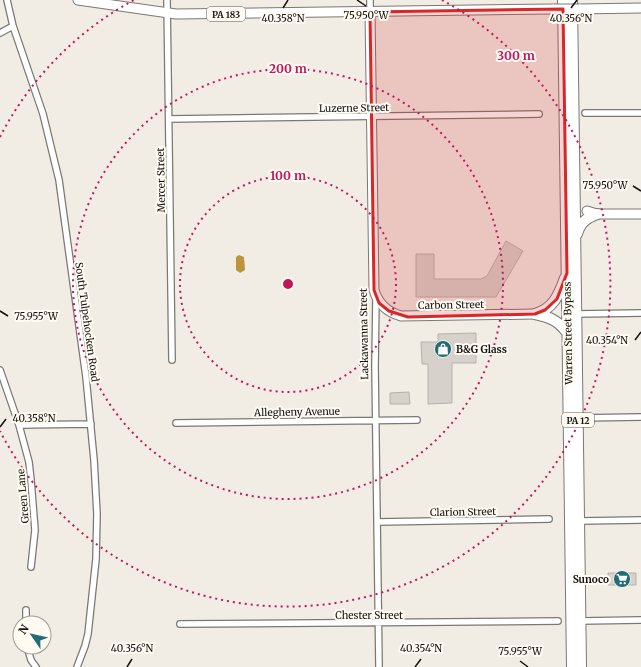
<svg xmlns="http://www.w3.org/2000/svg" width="641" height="667" viewBox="0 0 641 667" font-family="Merriweather,serif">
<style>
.water{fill:#be9439}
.building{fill:#d6d2cb;stroke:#b6b2ab}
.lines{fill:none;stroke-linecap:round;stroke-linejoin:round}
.street-casing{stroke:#7c7871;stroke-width:8}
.primary-casing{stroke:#7c7871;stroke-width:11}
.highway-casing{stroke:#7c7871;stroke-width:12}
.street{stroke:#fff;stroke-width:5.5}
.primary{stroke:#fff;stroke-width:9}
.highway{stroke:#fff;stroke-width:10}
.primary-bridge-casing{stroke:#7c7871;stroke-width:11;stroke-linecap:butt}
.primary-bridge{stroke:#fff;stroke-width:9}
.marked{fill:#d62828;fill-opacity:0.2;stroke:#d62828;stroke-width:3;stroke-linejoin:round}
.ticks{fill:none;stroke:#141210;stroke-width:1.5}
.ring{fill:none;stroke:#c2185b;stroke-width:2;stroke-dasharray:2 4}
.labels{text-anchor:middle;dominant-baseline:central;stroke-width:4;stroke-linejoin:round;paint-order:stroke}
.shield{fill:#fffbf2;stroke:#5a5854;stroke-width:1}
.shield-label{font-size:9px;font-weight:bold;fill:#141210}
.street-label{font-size:10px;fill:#141210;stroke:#fffbf2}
.poi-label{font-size:10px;font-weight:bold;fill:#141210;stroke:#fffbf2;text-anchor:start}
.ticks-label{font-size:10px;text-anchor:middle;fill:#141210;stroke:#fffbf2;stroke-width:4;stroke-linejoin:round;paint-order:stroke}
.centre{fill:#c2185b;stroke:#fffbf2;stroke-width:2}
.ring-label{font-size:12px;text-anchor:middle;font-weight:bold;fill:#c2185b;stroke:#fffbf2;stroke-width:4;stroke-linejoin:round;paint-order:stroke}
</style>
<rect width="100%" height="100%" fill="#f1ede5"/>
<path class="water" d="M239 255 244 257 245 270 240 273 236 270V257Z"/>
<path class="building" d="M506 241 523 251 496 297H416V254H434V279H481L487 276Z
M476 333V363H452V403L428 404V364H422L421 342H438V334Z
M409 392 410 404H390V393Z
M608 573H636V585H608Z"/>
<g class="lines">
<g class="street-casing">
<path id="street" d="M7 0 13 26 43 114 59 180 86 377 94 460 97 514 96 559 88 634 85 646 77 667
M167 0 172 360
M370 0V12
M0 33 13 26
M585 113H641
M169 119 539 114
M376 297 375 366 379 667
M576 314 641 313
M0 370 19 425 29 462 31 480 35 530 31 567
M578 418 641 417
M176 423 417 420
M19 425 91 424
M579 521 641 520
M377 522 549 519
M580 621 641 620
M26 623V610
M180 624 558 621
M27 647 31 660 36 667"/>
</g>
<g class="primary-casing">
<path id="primary" d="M78 0 176 14 554 9
M579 9 641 8
M370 12 374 290C378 304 387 312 401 316L535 314
M587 211 597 214H641"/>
</g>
<g class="highway-casing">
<path id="highway" d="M563 0 572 667
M572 0 581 667
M577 234C580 223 586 218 597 214
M535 314C553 309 559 295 565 278
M535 314C550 317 559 321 568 334"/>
</g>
<use href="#street" class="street"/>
<use href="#primary" class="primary"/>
<use href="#highway" class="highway"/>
<g class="primary-bridge-casing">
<path id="primary-bridge" d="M554 9H579"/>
</g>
<use href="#primary-bridge" class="primary-bridge"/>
</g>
<path class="marked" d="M563 9 567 273 557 299 545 310 535 314 408 317 389 311 379 303 374 290 370 12Z"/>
<path class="ticks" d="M357 0 366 6M283 8 288 0M571 8 577 0M633 186 641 191M0 311 8 316M635 340 641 332M0 427 6 419M520 661 528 667M127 667 132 659M415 667 421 659"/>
<g class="ring">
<circle cx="288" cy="284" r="108"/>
<circle cx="288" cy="284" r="215"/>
<path d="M0 137A323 323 0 0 1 134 0M442 0A323 323 0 1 1 0 431"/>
</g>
<defs>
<g id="shop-disc" transform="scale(0.9)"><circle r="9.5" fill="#226c75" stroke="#fffbf2"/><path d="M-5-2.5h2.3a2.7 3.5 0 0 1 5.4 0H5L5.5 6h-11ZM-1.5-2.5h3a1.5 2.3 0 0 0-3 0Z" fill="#fff"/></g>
<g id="supermarket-disc" transform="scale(0.9)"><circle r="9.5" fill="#226c75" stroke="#fffbf2"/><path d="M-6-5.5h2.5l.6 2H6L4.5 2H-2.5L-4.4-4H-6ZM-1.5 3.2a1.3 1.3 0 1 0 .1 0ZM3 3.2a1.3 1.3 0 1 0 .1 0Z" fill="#fff"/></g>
</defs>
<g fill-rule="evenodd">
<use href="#shop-disc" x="443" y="349"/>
<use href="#supermarket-disc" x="622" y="579"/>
</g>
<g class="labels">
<g class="shield">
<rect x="207" y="7" width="38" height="14" rx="3"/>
<rect x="562" y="413" width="32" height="14" rx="3"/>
</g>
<g class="shield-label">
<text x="226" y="14">PA 183</text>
<text x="578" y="420">PA 12</text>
</g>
<g class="street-label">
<text transform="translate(354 108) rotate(-1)">Luzerne Street</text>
<text transform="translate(161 180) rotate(-91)">Mercer Street</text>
<text transform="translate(451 305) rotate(-1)">Carbon Street</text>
<text transform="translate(87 322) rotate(82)">South Tulpehocken Road</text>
<text transform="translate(568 333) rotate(-91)">Warren Street Bypass</text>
<text transform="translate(364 334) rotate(-91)">Lackawanna Street</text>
<text transform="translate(297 412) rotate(-1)">Allegheny Avenue</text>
<text transform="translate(23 496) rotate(-95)">Green Lane</text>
<text transform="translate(463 512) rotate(-1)">Clarion Street</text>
<text x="369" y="615">Chester Street</text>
</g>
<g class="poi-label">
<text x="456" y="349">B&amp;G Glass</text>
<text x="609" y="579" text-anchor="end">Sunoco</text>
</g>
</g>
<g class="ticks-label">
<text x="366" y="19">75.950°W</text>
<text x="283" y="22">40.358°N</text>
<text x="571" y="22">40.356°N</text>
<text x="605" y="189">75.950°W</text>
<text x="36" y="320">75.955°W</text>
<text x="607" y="344">40.354°N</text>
<text x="34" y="422">40.358°N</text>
<text x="132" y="652">40.356°N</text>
<text x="421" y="652">40.354°N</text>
<text x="520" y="655">75.955°W</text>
</g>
<circle cx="288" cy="284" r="6" class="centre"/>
<g class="ring-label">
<text x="516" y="60">300 m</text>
<text x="288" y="73">200 m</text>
<text x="288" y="180">100 m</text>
</g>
<g transform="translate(32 635) rotate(304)"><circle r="19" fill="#fffbf2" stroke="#a19e98"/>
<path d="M0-3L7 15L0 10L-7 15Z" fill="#226c75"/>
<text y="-6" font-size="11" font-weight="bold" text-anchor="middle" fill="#141210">N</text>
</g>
</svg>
